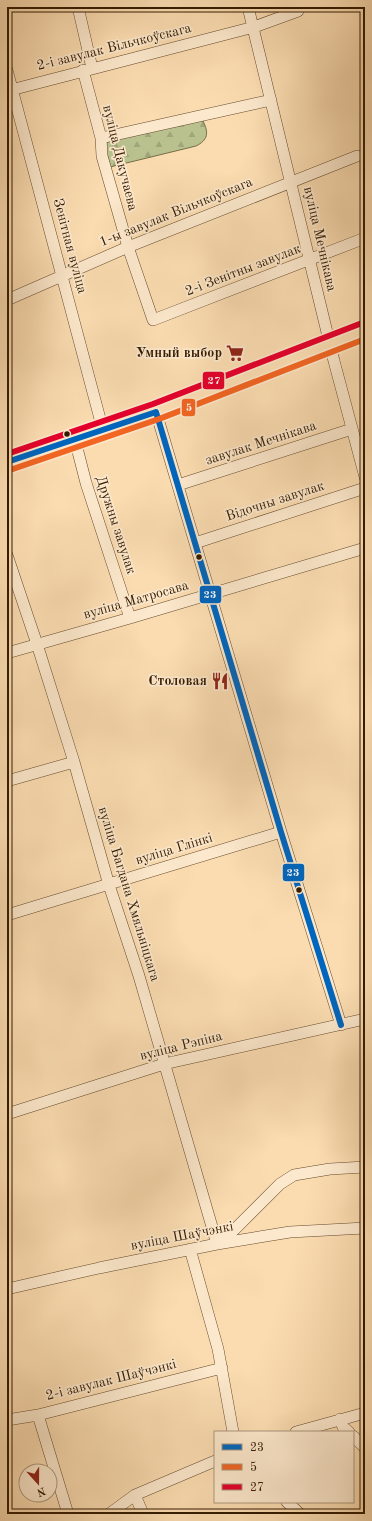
<svg xmlns="http://www.w3.org/2000/svg" width="372" height="1521" viewBox="0 0 372 1521" font-family="'Old Standard TT',serif">
<style>
.forest{fill:url(#forest-firs);stroke:#766e48}
.lines{fill:none;stroke-linecap:round;stroke-linejoin:round}
.minor-casing{stroke:#654a2c;stroke-width:12}
.major-casing{stroke:#331a00;stroke-width:14}
.minor{stroke:#fce8cc;stroke-width:11}
.major{stroke:#fbdcb1;stroke-width:13}
.bus-1-casing{stroke:#fce8cc;stroke-width:9}
.bus-2-casing{stroke:#fce8cc;stroke-width:9}
.bus-3-casing{stroke:#fce8cc;stroke-width:9}
.bus-1{stroke:#0065bd;stroke-width:6}
.bus-2{stroke:#f26522;stroke-width:6}
.bus-3{stroke:#e4002b;stroke-width:6}
.bus-dot{fill:#331a00;stroke:#fce8cc;stroke-width:1.5}
.labels{text-anchor:middle;dominant-baseline:central;stroke-width:3.5;stroke-linejoin:round;paint-order:stroke}
.street-label{font-size:14px;fill:#331a00;stroke:#fce8cc}
.poi-label{font-size:14px;font-weight:bold;fill:#331a00;stroke:#fce8cc;text-anchor:end}
.line-badge{stroke:#fce8cc;stroke-width:1.5}
.badge-label{font-size:11px;text-anchor:middle;font-weight:bold;fill:#fff}
</style>
<defs>
<pattern id="forest-firs" width="22" height="20" patternUnits="userSpaceOnUse"><rect width="22" height="20" fill="#b9c28f"/><path d="M5 1l3.5 6h-7zM16 11l3.5 6h-7z" fill="#a0a67a"/></pattern>
</defs>
<rect width="100%" height="100%" fill="#fbdcb1"/>
<filter id="stains"><feTurbulence type="fractalNoise" baseFrequency=".005" numOctaves="4"/><feColorMatrix values="0 0 0 0 .2 0 0 0 0 .09 0 0 0 0 .02 0 0 0 .5 -.17"/></filter>
<radialGradient id="worn" r=".72"><stop offset=".6" stop-color="#630" stop-opacity="0"/><stop offset="1" stop-color="#630" stop-opacity=".3"/></radialGradient>
<path class="forest" d="M199 120 203 121C209 133 208 140 196 146L110 167 105 145 109 141Z"/>
<g class="lines">
<g class="minor-casing">
<path id="minor" d="M78 7 92 68
M248 7 334 361 365 477
M7 70 103 430
M83 70 101 138 102 156 128 247 153 320 365 238
M7 91 254 27 298 11
M101 138 271 100
M7 300 128 247 357 156
M156 412 281 832 341 1025
M75 440 86 483 130 618
M178 485 352 429
M195 543 365 488
M7 555 37 644 74 762 109 885 139 976 217 1244 234 1230 280 1184 294 1175 330 1169 365 1167
M7 653 130 618 365 548
M7 781 74 762
M7 915 281 832
M7 1114 164 1064 365 1019
M190 1249 218 1349 233 1432
M7 1289 99 1268 217 1244 290 1232 365 1228
M38 1415 68 1514
M340 1419 343 1427 349 1432
M7 1420 38 1415 222 1368
M296 1432 365 1413
M353 1436 365 1448
M135 1495 143 1514
M287 1502 300 1514
M109 1514 135 1495 215 1461"/>
</g>
<g class="major-casing">
<path id="major" d="M7 462 156 412 365 330"/>
</g>
<use href="#minor" class="minor"/>
<use href="#major" class="major"/>
<g class="bus-1-casing">
<path id="bus-1" d="M156 412 281 832 341 1025
M7 462 156 412"/>
</g>
<g class="bus-2-casing">
<path id="bus-2" d="M10 470 159 419 365 339"/>
</g>
<g class="bus-3-casing">
<path id="bus-3" d="M7 454 153 404 362 323"/>
</g>
<use href="#bus-1" class="bus-1"/>
<use href="#bus-2" class="bus-2"/>
<use href="#bus-3" class="bus-3"/>
</g>
<defs>
<g id="supermarket-bare" transform="scale(1.38)"><path d="M-6-5.5h2.5l.6 2H6L4.5 2H-2.5L-4.4-4H-6ZM-1.5 3.2a1.3 1.3 0 1 0 .1 0ZM3 3.2a1.3 1.3 0 1 0 .1 0Z" fill="#8f2418" stroke="#fce8cc" stroke-width="2.5" paint-order="stroke"/></g>
<g id="restaurant-bare" transform="scale(1.38)"><path d="M-5-6h1v4h1v-4h1v4h1v-4h1v5L-1.5 .5V6h-2V.5L-5-1ZM5-6V6H3V1.5H1.5Q1.5-4 5-6Z" fill="#8f2418" stroke="#fce8cc" stroke-width="2.5" paint-order="stroke"/></g>
</defs>
<g fill-rule="evenodd">
<use href="#supermarket-bare" x="235" y="353"/>
<use href="#restaurant-bare" x="220" y="681"/>
</g>
<g class="bus-dot">
<circle cx="67" cy="434" r="3.5"/>
<circle cx="199" cy="557" r="3.5"/>
<circle cx="299" cy="890" r="3.5"/>
</g>
<g class="labels">
<g class="street-label">
<text transform="translate(114 47) rotate(-14)">2-і завулак Вільчкоўскага</text>
<text transform="translate(120 158) rotate(76)">вуліца Дакучаева</text>
<text transform="translate(176 212) rotate(-22)">1-ы завулак Вільчкоўскага</text>
<text transform="translate(320 239) rotate(77)">вуліца Мечнікава</text>
<text transform="translate(70 246) rotate(75)">Зенітная вуліца</text>
<text transform="translate(243 270) rotate(-21)">2-і Зенітны завулак</text>
<text transform="translate(261 443) rotate(-18)">завулак Мечнікава</text>
<text transform="translate(275 501) rotate(-18)">Відочны завулак</text>
<text transform="translate(116 525) rotate(72)">Дружны завулак</text>
<text transform="translate(136 600) rotate(-16)">вуліца Матросава</text>
<text transform="translate(174 849) rotate(-17)">вуліца Глінкі</text>
<text transform="translate(129 894) rotate(73)">вуліца Багдана Хмяльніцкага</text>
<text transform="translate(181 1046) rotate(-14)">вуліца Рэпіна</text>
<text transform="translate(182 1236) rotate(-11)">вуліца Шаўчэнкі</text>
<text transform="translate(111 1380) rotate(-14)">2-і завулак Шаўчэнкі</text>
</g>
<g class="poi-label">
<text x="222" y="353">Умный выбор</text>
<text x="207" y="681">Столовая</text>
</g>
</g>
<g class="line-badge">
<rect x="202" y="371" width="23" height="19" rx="4" fill="#e4002b"/>
<rect x="181" y="398" width="15" height="19" rx="4" fill="#f26522"/>
<rect x="199" y="585" width="23" height="19" rx="4" fill="#0065bd"/>
<rect x="282" y="863" width="23" height="19" rx="4" fill="#0065bd"/>
</g>
<g class="badge-label">
<text x="214" y="384">27</text>
<text x="189" y="411">5</text>
<text x="210" y="598">23</text>
<text x="293" y="876">23</text>
</g>
<rect width="372" height="1521" fill="none" stroke="#fbdcb1" stroke-width="24"/>
<rect x="8" y="8" width="356" height="1505" fill="none" stroke="#331a00" stroke-width="2"/>
<rect x="12" y="12" width="348" height="1497" fill="none" stroke="#331a00"/>
<rect x="214" y="1431" width="140" height="72" fill="#fce8cc" stroke="#ac967a"/>
<rect x="222" y="1444" width="20" height="6" fill="#0065bd" stroke="#ac967a"/>
<text x="250" y="1451" font-size="12" fill="#331a00">23</text>
<rect x="222" y="1464" width="20" height="6" fill="#f26522" stroke="#ac967a"/>
<text x="250" y="1471" font-size="12" fill="#331a00">5</text>
<rect x="222" y="1484" width="20" height="6" fill="#e4002b" stroke="#ac967a"/>
<text x="250" y="1491" font-size="12" fill="#331a00">27</text>
<g transform="translate(38 1483) rotate(159)"><circle r="19" fill="#fce8cc" stroke="#ac967a"/>
<path d="M0-3L7 15L0 10L-7 15Z" fill="#8f2418"/>
<text y="-6" font-size="11" font-weight="bold" text-anchor="middle" fill="#331a00">N</text>
</g>
<rect width="100%" height="100%" filter="url(#stains)"/>
<rect width="100%" height="100%" fill="url(#worn)"/>
</svg>
